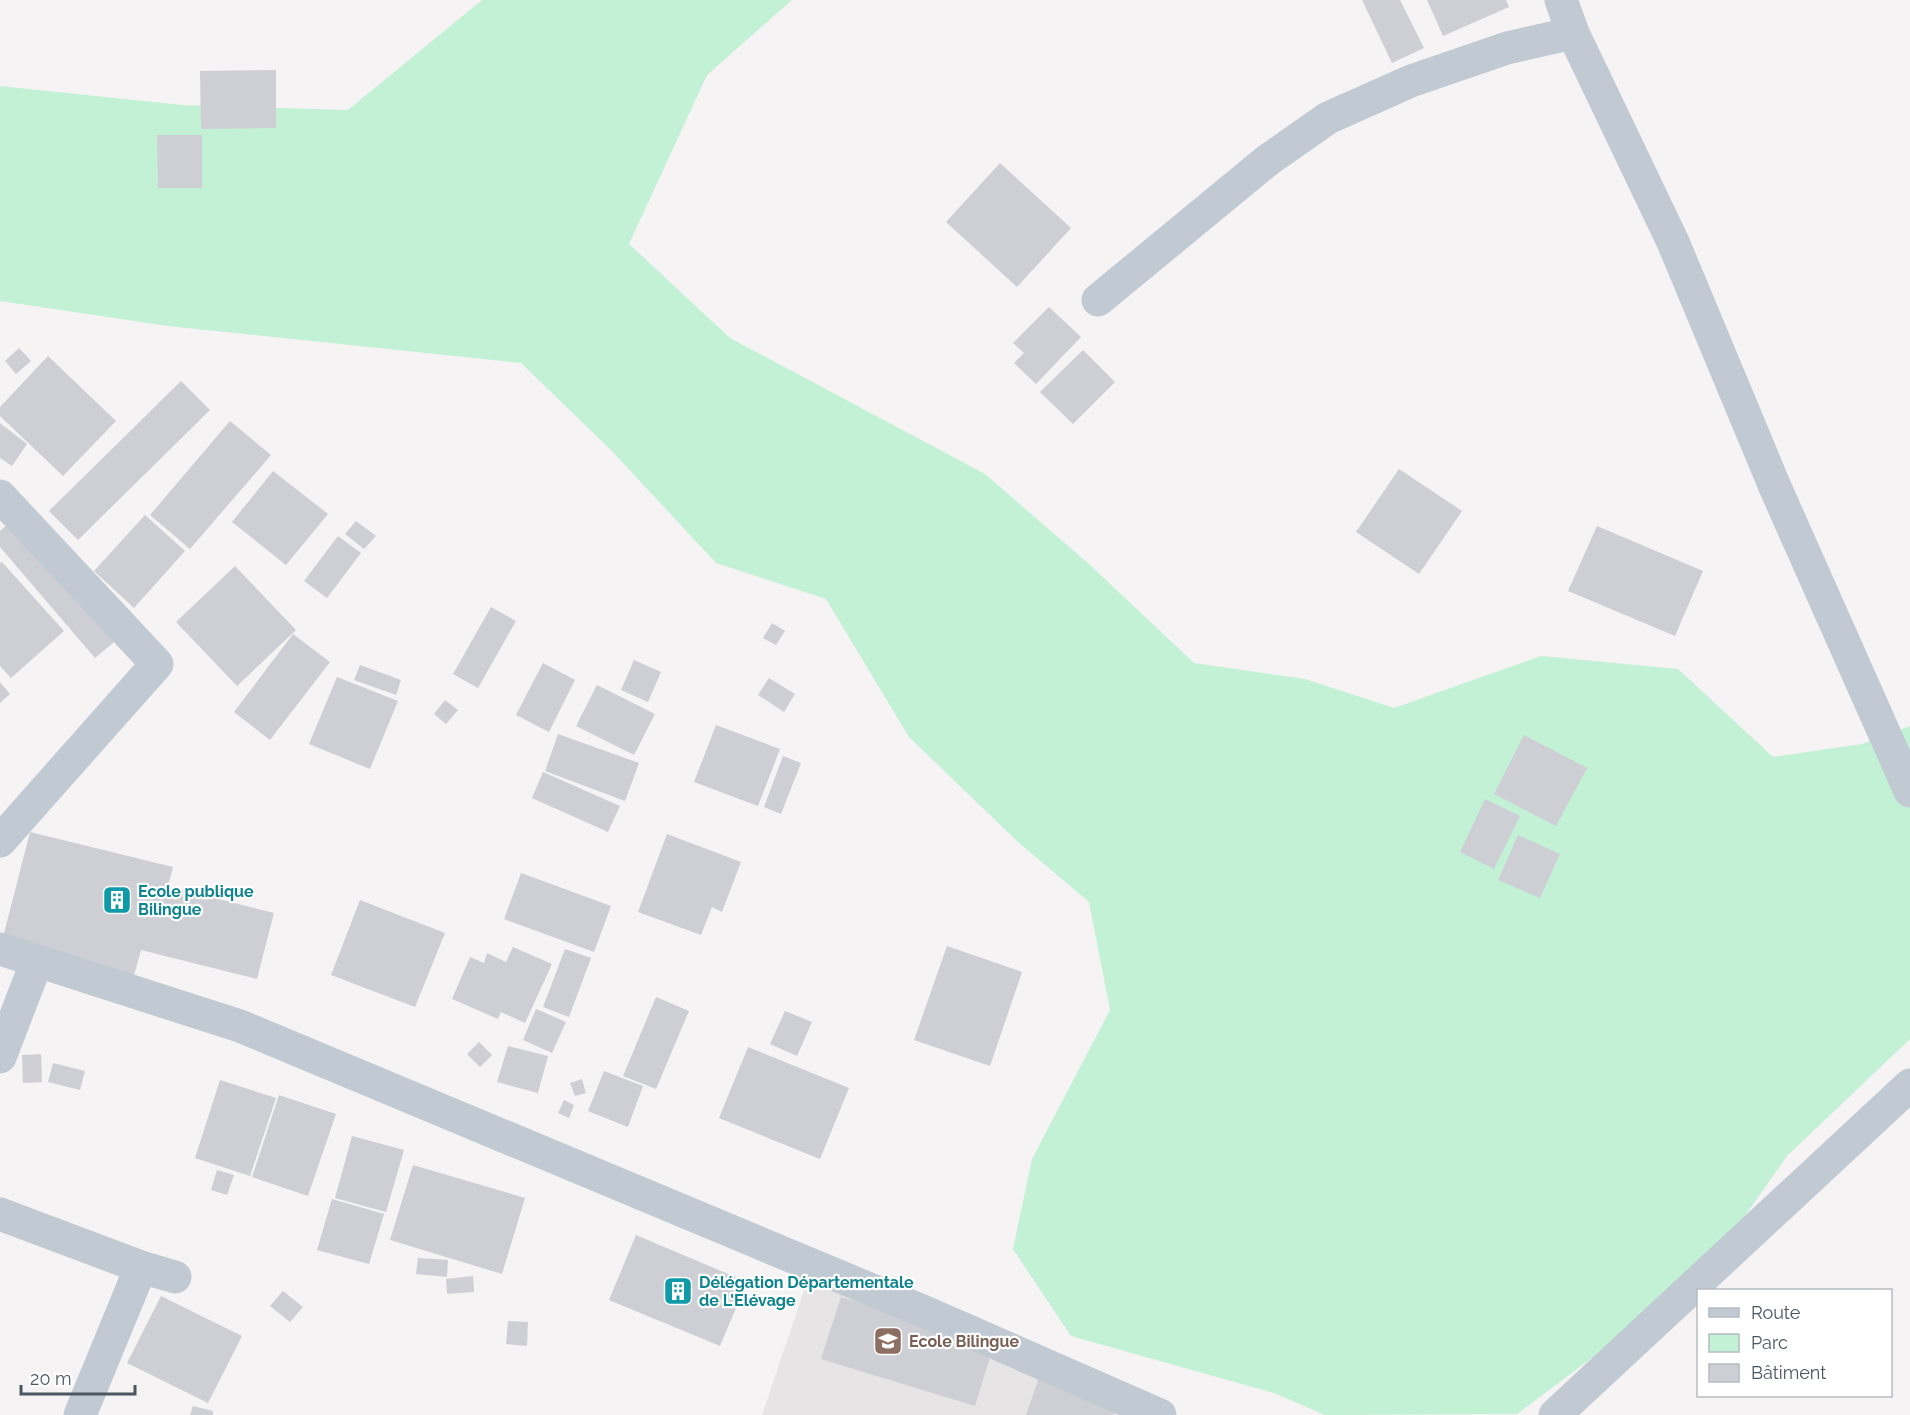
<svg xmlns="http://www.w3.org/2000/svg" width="1910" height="1415" viewBox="0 0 1910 1415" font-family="Raleway,sans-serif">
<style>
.education{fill:#e6e4e5}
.green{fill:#c3f1d5}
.building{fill:#cdcfd5}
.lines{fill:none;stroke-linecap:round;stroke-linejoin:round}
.minor{stroke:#c1cad2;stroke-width:33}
.labels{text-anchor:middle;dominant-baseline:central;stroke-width:4.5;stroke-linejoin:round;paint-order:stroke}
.culture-label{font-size:16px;font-weight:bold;fill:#0d838f;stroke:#fff;text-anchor:start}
.education-label{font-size:16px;font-weight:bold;fill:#785e54;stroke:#fff;text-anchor:start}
</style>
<rect width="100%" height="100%" fill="#f5f3f3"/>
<path class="education" d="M812 1267 1168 1415H762Z"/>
<path class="green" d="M482 0H792L707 75 629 244 730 338 985 474 1090 565 1194 663 1305 679 1394 708 1541 656 1678 669 1773 757 1862 744 1910 726V1039L1787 1156 1704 1274 1517 1414 1325 1415 1274 1393 1071 1336 1013 1249 1032 1159 1110 1010 1089 902 1018 842 909 737 826 599 716 563 611 450 521 363 168 326 0 301V86L182 105 348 110Z"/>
<path class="building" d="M1362 0H1400L1424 48 1392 63Z
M1427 0H1506L1509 7 1443 36Z
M276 70V128L201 129 200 71Z
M157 135H202V188H158Z
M1000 163 1071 228 1017 287 946 222Z
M1049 307 1081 337 1036 384 1014 363 1024 353 1013 343Z
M19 348 31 361 16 374 5 361Z
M1083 350 1115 382 1073 424 1040 392Z
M48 356 116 421 63 476 0 416V407Z
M181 381 210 410 78 540 49 511Z
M230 421 271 455 190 549 150 515Z
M0 423 27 444 12 466 0 458Z
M1399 469 1462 511 1419 574 1356 532Z
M273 471 328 514 286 565 232 522Z
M145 515 185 551 134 608 94 571Z
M356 521 376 536 364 549 345 534Z
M10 522 114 642 95 658 0 547V531Z
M1597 526 1703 571 1675 636 1568 591Z
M338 536 361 553 327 598 304 581Z
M2 562 64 631 11 678 0 666V563Z
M235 566 296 630 237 686 176 622Z
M491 607 516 621 478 688 453 674Z
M772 623 785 631 776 645 763 638Z
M293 634 330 662 270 740 234 712Z
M634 660 661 672 648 702 621 690Z
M543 663 575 680 549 732 516 715Z
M360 665 401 680 396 695 354 680Z
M337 677 398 701 370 769 309 744Z
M769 678 795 694 784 712 758 695Z
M0 682 10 694 0 703Z
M597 685 655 714 634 755 576 726Z
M445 700 458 710 446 724 434 714Z
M716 725 780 749 758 806 694 782Z
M558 734 639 763 625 801 545 771Z
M1524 735 1587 768 1556 826 1494 794Z
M783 756 801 763 781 814 764 807Z
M543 772 620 806 608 832 532 798Z
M1485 799 1520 816 1494 869 1460 852Z
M30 832 173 867 168 886 274 913 257 979 141 950 133 979 1 945Z
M667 834 741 862 722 912 712 907 701 935 638 912Z
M1518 835 1560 854 1540 898 1498 880Z
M521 873 611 906 594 952 504 919Z
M360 900 445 933 415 1007 331 975Z
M947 946 1022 972 990 1066 914 1040Z
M513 947 552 964 525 1023 501 1012 498 1019 452 999 470 957 484 963 487 953 506 962Z
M565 949 591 958 569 1017 543 1007Z
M656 997 689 1011 656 1089 623 1076Z
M536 1009 566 1022 552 1053 523 1040Z
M785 1011 812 1022 797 1056 770 1044Z
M479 1042 492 1055 480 1067 467 1054Z
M508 1046 548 1056 538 1093 497 1082Z
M748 1047 849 1088 820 1159 719 1118Z
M41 1054 42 1082 23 1083 22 1055Z
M53 1063 85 1071 80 1090 48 1082Z
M604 1071 643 1086 628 1127 588 1111Z
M582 1079 586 1093 575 1096 570 1083Z
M220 1080 276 1098 250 1176 195 1158Z
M279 1095 336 1114 308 1196 252 1177Z
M564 1100 574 1105 569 1118 558 1113Z
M352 1136 404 1150 386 1212 335 1198Z
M413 1165 525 1198 502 1274 390 1240Z
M217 1170 234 1175 227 1195 211 1190Z
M332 1199 384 1214 369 1264 317 1250Z
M636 1235 747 1282 720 1346 609 1300Z
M418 1258 448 1260 447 1277 416 1274Z
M473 1276 474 1292 447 1294 446 1279Z
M283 1291 303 1307 290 1322 270 1306Z
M161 1296 242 1336 208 1403 127 1363Z
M841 1297 994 1344 975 1406 821 1359Z
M508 1321 528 1322 527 1346 506 1344Z
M1039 1378 1117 1405 1114 1415H1026Z
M193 1406 213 1411V1415H190Z"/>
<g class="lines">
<path class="minor" d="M1561 0 1573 33 1673 242 1775 487 1910 791
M1098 300 1268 160 1328 118 1411 81 1507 48 1573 33
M0 496 157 664 0 841
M0 949 240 1026 927 1313 1160 1415
M0 1057 37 961
M0 1214 141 1267 175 1277
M80 1415 141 1267
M1555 1415 1910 1085"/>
</g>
<defs>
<g id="building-square" transform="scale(1.5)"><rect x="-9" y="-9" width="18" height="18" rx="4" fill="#0f9aa8" stroke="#fff"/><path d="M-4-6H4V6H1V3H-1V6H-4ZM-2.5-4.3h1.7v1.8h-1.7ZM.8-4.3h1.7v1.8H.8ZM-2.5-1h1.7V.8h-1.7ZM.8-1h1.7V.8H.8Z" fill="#fff"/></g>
<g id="school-square" transform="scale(1.5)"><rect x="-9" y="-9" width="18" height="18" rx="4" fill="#8d6e63" stroke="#fff"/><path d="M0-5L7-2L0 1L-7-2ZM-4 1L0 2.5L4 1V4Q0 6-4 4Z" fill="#fff"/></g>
</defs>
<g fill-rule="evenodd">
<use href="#building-square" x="117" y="900"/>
<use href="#building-square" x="678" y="1291"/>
<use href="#school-square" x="888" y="1341"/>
</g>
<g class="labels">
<g class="culture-label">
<text x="138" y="891">Ecole publique<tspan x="138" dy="18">Bilingue</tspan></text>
<text x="699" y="1282">Délégation Départementale<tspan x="699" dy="18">de L'Elévage</tspan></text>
</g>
<g class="education-label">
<text x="909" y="1341">Ecole Bilingue</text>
</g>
</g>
<rect x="1697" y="1289" width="195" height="108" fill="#ffffff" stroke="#b7bbc0" stroke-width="1.5"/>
<rect x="1709" y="1308" width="30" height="9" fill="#c1cad2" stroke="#b7bbc0" stroke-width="1.5"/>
<text x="1751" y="1319" font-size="18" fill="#4a5661">Route</text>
<rect x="1709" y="1334" width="30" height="18" fill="#c3f1d5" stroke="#b7bbc0" stroke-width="1.5"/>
<text x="1751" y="1349" font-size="18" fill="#4a5661">Parc</text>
<rect x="1709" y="1364" width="30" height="18" fill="#cdcfd5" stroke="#b7bbc0" stroke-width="1.5"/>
<text x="1751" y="1379" font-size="18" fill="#4a5661">Bâtiment</text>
<path d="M21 1385v9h114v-9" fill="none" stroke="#4a5661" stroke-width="3"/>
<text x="30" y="1385" font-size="18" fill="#4a5661" stroke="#ffffff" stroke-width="4.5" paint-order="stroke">20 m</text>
</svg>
